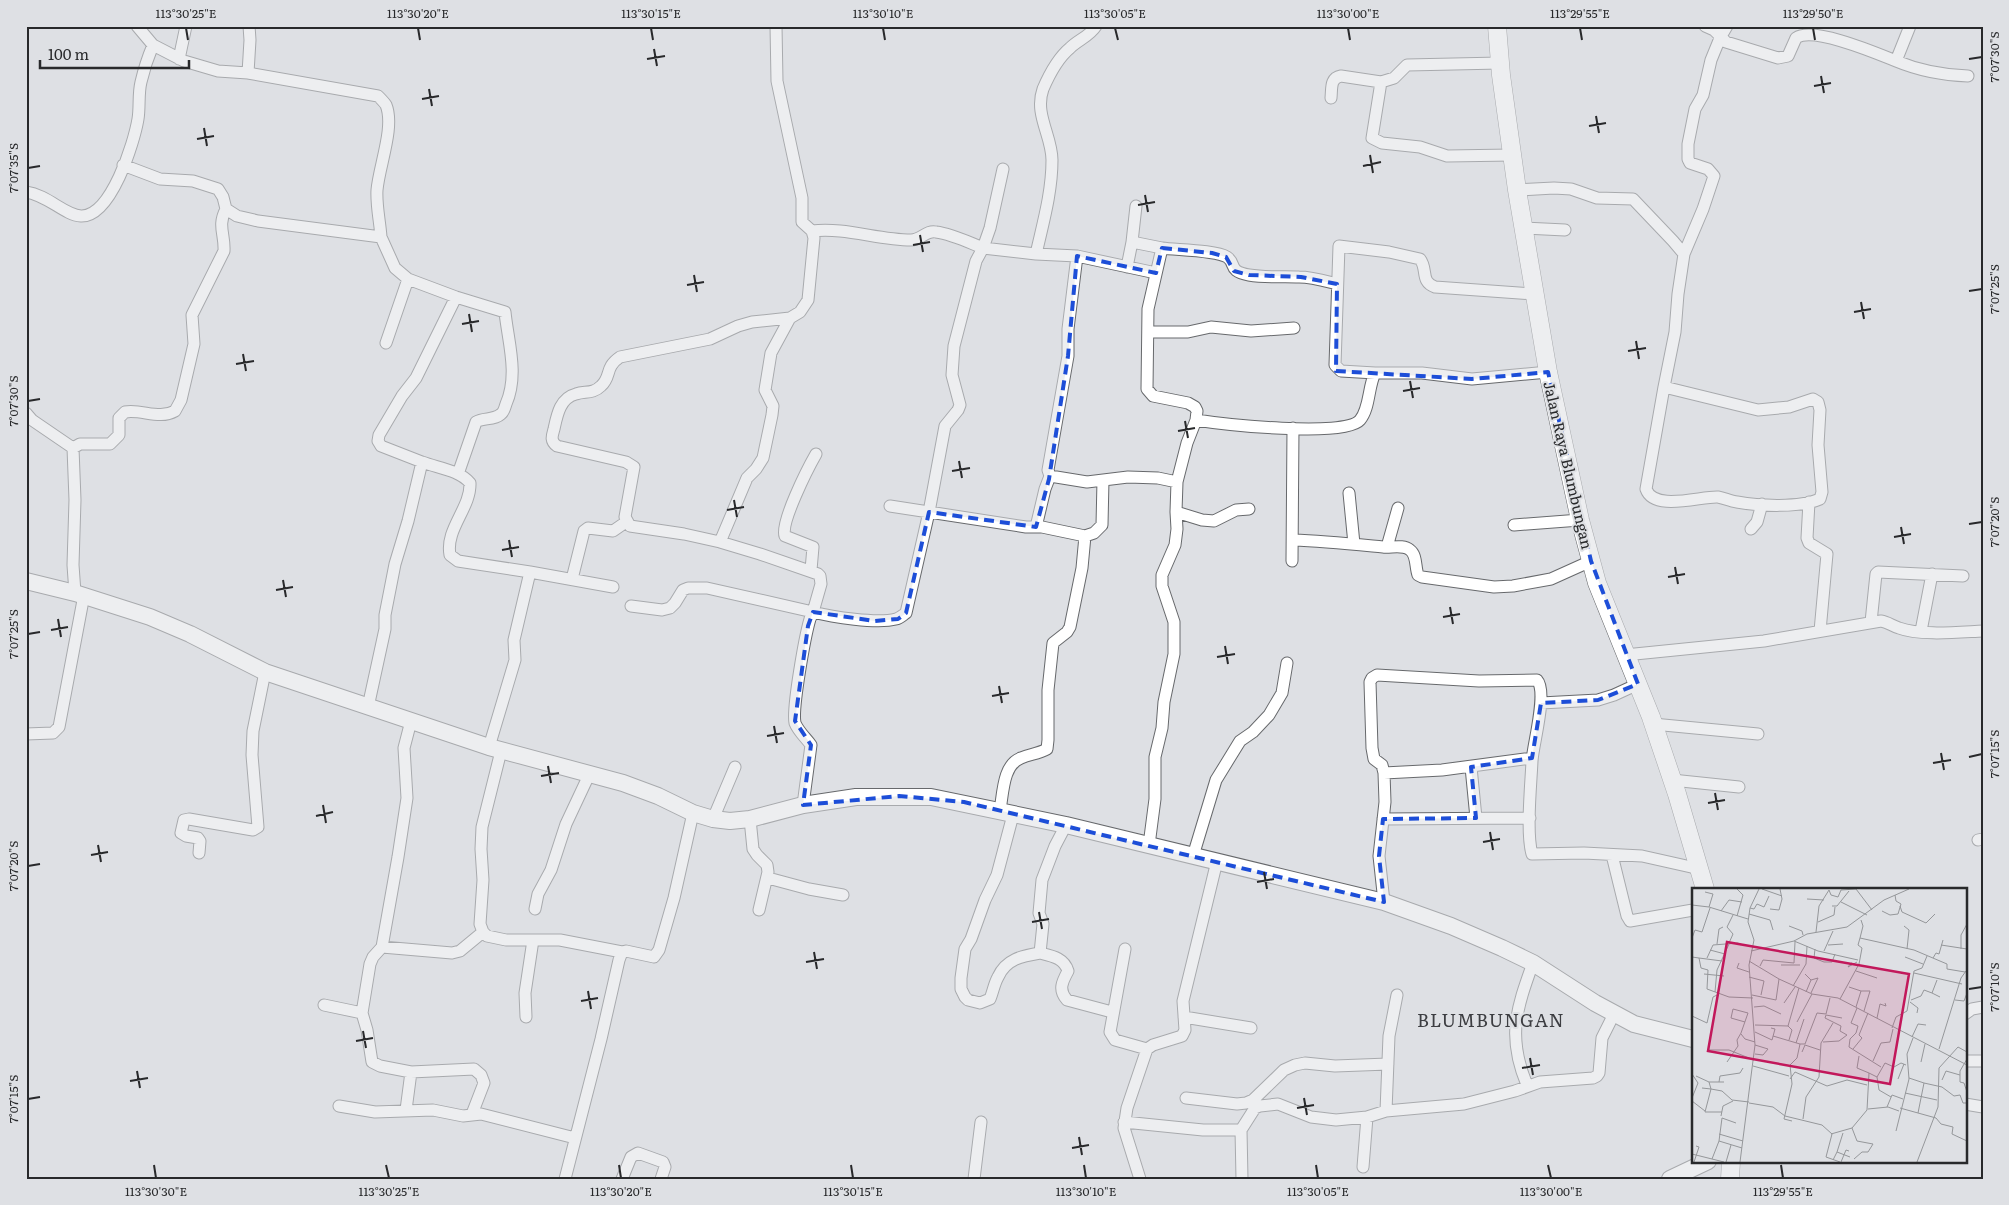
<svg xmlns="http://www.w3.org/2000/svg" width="2009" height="1205" viewBox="0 0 2009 1205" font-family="Literata,serif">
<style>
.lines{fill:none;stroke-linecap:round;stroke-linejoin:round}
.street-casing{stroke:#67696c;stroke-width:13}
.secondary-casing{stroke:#67696c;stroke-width:18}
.primary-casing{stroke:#67696c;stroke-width:19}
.street{stroke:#fff;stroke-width:11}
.secondary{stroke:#fff;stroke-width:16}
.primary{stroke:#fff;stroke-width:18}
.marked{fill:none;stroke:#1d4ed8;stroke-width:4;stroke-dasharray:10 6;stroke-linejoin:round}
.ticks{fill:none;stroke:#28292b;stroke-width:2}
.labels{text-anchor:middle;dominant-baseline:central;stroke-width:4;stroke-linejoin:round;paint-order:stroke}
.street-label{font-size:15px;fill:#28292b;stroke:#dee0e4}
.quarter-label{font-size:18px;letter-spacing:1px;fill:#3d3e42;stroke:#dee0e4}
.inset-road{fill:none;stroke:#95979a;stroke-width:1}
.view{fill:#c2185b;fill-opacity:0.15;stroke:#c2185b;stroke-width:2.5}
.inset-edge{fill:none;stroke:#28292b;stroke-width:2.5}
.neatline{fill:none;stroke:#28292b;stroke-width:2}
.ticks-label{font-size:12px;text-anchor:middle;fill:#28292b}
</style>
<rect width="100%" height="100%" fill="#dee0e4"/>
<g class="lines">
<g class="street-casing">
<path id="street" d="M137 26 153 45 184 61 218 71 248 73 250 40 249 26
M1705 26 1714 30 1726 42 1778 58 1788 56 1796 38C1813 26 1876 53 1896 61L1910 26
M179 59 186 26
M1896 61C1920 71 1941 75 1968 76
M1500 63 1407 65 1394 78 1381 82 1372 138 1382 143 1420 147 1447 156 1512 155
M248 73 378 96C381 99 384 102 386 105 395 127 379 166 377 190 376 205 380 222 381 237
M1331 98C1332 88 1330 78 1341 76L1381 82
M123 165 160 179 193 181 218 189 223 197 226 209 237 216 258 221 381 237 395 268 408 279 456 297 505 312C508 342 519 374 506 404 505 407 504 412 501 414 493 421 484 417 476 422L458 474
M1517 190 1554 188 1571 189 1597 198 1633 199 1673 241 1684 254
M26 192C48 195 64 215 81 216 111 217 134 143 138 119 140 107 138 94 141 82 144 69 148 57 153 45
M1523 228 1565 230
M812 231C845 227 878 240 911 240 921 240 926 230 936 232 952 234 968 242 983 248L990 228 1003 169
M1132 242 1136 206
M1036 254 1077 256 1156 273
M1127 267 1132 242 1162 248
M1148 332H1188L1211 327 1251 331 1294 328
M386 343 408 279
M1375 373 1341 371 1335 365 1339 246 1389 252 1420 259C1428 269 1420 282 1435 287L1534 294
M1664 387 1758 410 1789 407 1813 399 1818 402 1820 410 1818 445 1822 492 1820 499C1800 508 1759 506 1737 502 1730 501 1724 498 1718 497 1701 496 1654 512 1646 489L1664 387 1675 332 1678 294 1684 254 1703 209 1714 176 1708 169 1690 163 1688 159V144L1695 109 1703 95 1711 60 1720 38 1727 26
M26 413 32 420 73 448
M1196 420C1221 424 1345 438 1360 420 1370 408 1368 387 1375 373H1422L1472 379 1548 372
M422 462C438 468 459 470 470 483 471 508 445 529 450 555L458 561 530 572 514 640 515 660 489 747
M1050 476 1087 482 1128 477 1158 478 1177 482
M1349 493 1354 544
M1809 502 1807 538 1809 543 1827 554 1820 631
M890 506 1026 527H1042L1085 536
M1176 512 1202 520 1214 521 1236 510 1249 509
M1514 525 1580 520
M1036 527 1045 489 1050 476 1048 470 1068 356V329L1077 256
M1751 529 1757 522 1762 504
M1293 540C1324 541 1352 544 1383 547 1391 548 1403 544 1410 550 1417 555 1415 567 1418 575L1422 577 1494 587 1513 586 1551 579 1591 561
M720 542 747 478 756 469 763 458 772 415 773 406 765 390 771 353 790 318 800 312 808 300 814 238 812 231 802 222V198L777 81 776 26
M1387 547 1398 508
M1292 561 1293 428
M811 570 813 547 785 536C780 523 808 468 816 454
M530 572 613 587
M572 579 584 531 588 528 613 531 626 522
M75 593 73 565 75 500 73 448 80 444H110L119 435V418L125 412C142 409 159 420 175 411L181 400 194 344 192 315 224 251C225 234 217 226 226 209
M631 606 662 610 670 608 675 603 683 590 688 588H707L813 612 821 584 820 576 818 574 760 554 720 542 684 534 630 526 625 517 634 467 626 462 557 446C550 441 552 436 554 429 557 415 560 398 576 394 585 391 593 394 601 386 612 376 604 368 620 357L710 339 738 326 752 322 790 318
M1871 622 1876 574 1878 572 1963 576
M1921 631 1932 574
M1625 655 1764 641 1881 621C1888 622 1892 626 1899 628 1920 636 1960 632 1983 631
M1541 703 1598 700 1614 695 1638 684
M368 707 385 629V615L395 564 408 521 422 462 381 446 378 441 379 435 402 396 416 378 456 297
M411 721 404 748 407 798 398 857 382 947 452 953 460 951 483 932
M1653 724 1758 734
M26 734 53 733 59 727 84 595
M501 751 482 827 481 849 483 880 480 924 483 932 487 936 506 940H560L622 952
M1471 767 1476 818
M1384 773 1442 770 1532 758
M1672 780 1739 787
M803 805 811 745C806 738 798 731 795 723 792 708 805 636 810 619L813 612C832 617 877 624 896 619 900 618 903 615 906 613L929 512 945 426 958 410 960 405 952 375 954 346 976 261 983 248 1036 254C1043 223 1052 192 1052 160 1052 136 1034 114 1043 89 1049 75 1058 58 1070 48 1078 40 1090 36 1096 26
M1000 810C1003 794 1003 764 1021 758 1030 754 1038 754 1047 749L1048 740V690L1053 643 1067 632 1070 627 1082 568 1085 536 1094 533 1102 525 1103 480
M1013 815 997 875 985 900 971 939 965 949 961 978V989L965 997 968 1000 980 1003 990 999C993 992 994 984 998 977 1006 959 1022 956 1040 953
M713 819 735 767
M750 819 753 849 757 855 767 865 768 872 759 910
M1383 819 1530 818
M1066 825 1055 846 1042 880 1039 913 1043 924 1040 953C1052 956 1064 958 1068 971 1062 982 1058 990 1067 1000L1112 1012
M1978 840 1983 839
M1149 845 1155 799V757L1162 728 1164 702 1174 654V622L1162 586V575L1175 545 1177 529 1176 512 1177 482 1187 443 1196 420 1197 411 1195 407 1188 403 1153 396 1147 389 1148 309 1162 248C1176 250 1215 250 1227 257 1237 264 1227 271 1249 275 1266 278 1283 276 1299 277 1312 277 1325 281 1337 284
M199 853 200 841 198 838 186 836 181 833 184 820 189 819 253 830 258 827 252 755 253 731 265 672
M1612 855 1627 916 1630 921 1693 910
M1193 856 1216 780 1240 741 1253 732 1269 715 1282 693 1287 663
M768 878 809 889 843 895
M1384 902 1379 856 1385 802 1384 773 1382 765 1374 759 1372 748 1370 682 1372 678 1377 675 1479 681 1537 680C1548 692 1533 744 1532 761 1531 784 1526 833 1532 854L1584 853 1642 856 1700 869
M535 909 538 894 551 870 566 824 589 775
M1125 949 1110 1032 1115 1040 1147 1049
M324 1005 362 1013 367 1030 372 1062 380 1066 411 1072 406 1110
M362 1013 370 964 373 957 382 947
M1965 1014 1972 1009 1983 1007
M526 1017 525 993 533 940
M1184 1017 1251 1028
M1965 1061H1983
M411 1072 474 1069 481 1075 484 1083 472 1114
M1527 1085C1507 1037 1516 1010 1533 963
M1186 1098 1237 1104 1246 1103 1253 1100 1284 1070 1295 1065 1305 1063 1335 1066 1388 1064
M1965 1104 1983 1107
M339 1106 375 1112 433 1110 463 1116 481 1114 575 1138
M1386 1111 1389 1036 1397 995
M1124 1122 1203 1130H1241
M1363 1167 1367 1117
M565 1179 601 1039 619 960 622 952 626 951 654 957 659 950 674 898 693 813
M622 1179 631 1157 638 1153 663 1162 665 1167 661 1179
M974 1179 981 1122
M1140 1179 1124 1128 1127 1108 1147 1049 1153 1045 1182 1036 1185 1030 1183 1001 1217 861
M1242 1179 1241 1130 1255 1108 1260 1106 1278 1104 1311 1117 1336 1120 1367 1117 1386 1111 1464 1104 1515 1091 1540 1082 1593 1078 1597 1076 1599 1073 1602 1038 1614 1014"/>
</g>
<g class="secondary-casing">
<path id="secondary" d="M26 581 75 593 150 617 190 634 265 672 489 747 623 783 658 796 693 813 713 819 730 821 750 819 803 805 856 797H931L1066 825 1384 902 1451 926 1502 948 1533 963 1595 1003 1634 1024 1693 1039
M1670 1179 1708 1161"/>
</g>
<g class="primary-casing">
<path id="primary" d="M1497 26 1501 75 1517 190 1548 372 1580 520 1597 583 1651 717 1677 794 1705 889
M1730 1179 1731 1161"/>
</g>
<use href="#street" class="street"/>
<use href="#secondary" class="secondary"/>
<use href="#primary" class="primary"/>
</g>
<path d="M0 0H2009V1205H0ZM1162 248 1212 253 1226 257 1234 271 1249 275 1301 277 1337 284 1336 371 1472 379 1548 372 1591 561 1638 684 1598 700 1541 703 1532 758 1471 767 1476 818 1383 819 1379 856 1384 902 964 802 899 796 803 805 811 745 795 721 808 626 813 612 875 621 898 619 906 613 929 512 1036 527 1049 479 1068 356 1077 256 1156 273Z" fill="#dee0e4" fill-opacity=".55" fill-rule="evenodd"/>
<path class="marked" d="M1162 248 1212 253 1226 257 1234 271 1249 275 1301 277 1337 284 1336 371 1472 379 1548 372 1591 561 1638 684 1598 700 1541 703 1532 758 1471 767 1476 818 1383 819 1379 856 1384 902 964 802 899 796 803 805 811 745 795 721 808 626 813 612 875 621 898 619 906 613 929 512 1036 527 1049 479 1068 356 1077 256 1156 273Z"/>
<path class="ticks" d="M186 28 188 40M418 28 420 40M651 28 653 40M883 28 885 40M1115 28 1118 40M1348 28 1350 40M1580 28 1582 40M1813 28 1815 40M654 49 657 66M647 59 665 56M1969 59 1982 57M1821 76 1824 93M1814 86 1831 83M429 89 432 106M422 99 439 96M1596 116 1599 133M1589 126 1606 123M204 128 207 146M197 139 214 136M1370 155 1373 173M1363 166 1381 162M28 168 40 166M1145 195 1148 212M1138 205 1155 202M920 235 923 252M913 245 930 242M694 275 697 292M687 285 704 282M1969 291 1982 289M1861 302 1864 319M1854 312 1871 309M469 314 472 332M462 324 479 321M1636 341 1639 359M1628 351 1646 348M243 354 246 371M236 364 254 361M1410 381 1413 398M1403 391 1420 388M28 401 40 399M1185 421 1188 438M1178 431 1195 428M959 461 962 478M952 471 970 468M734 500 737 517M727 510 744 507M1969 524 1982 522M1901 527 1904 544M1894 537 1911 534M509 540 512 557M502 550 519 547M1675 567 1678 584M1668 577 1685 574M283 580 286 597M276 590 293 587M1450 607 1453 624M1443 617 1460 614M58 619 61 637M51 630 68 627M28 634 40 632M1225 646 1228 664M1217 657 1235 654M999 686 1002 703M992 696 1009 693M774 726 777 743M767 736 784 733M1941 753 1944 770M1969 757 1982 754M1933 763 1951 760M548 766 551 783M541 776 559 773M1715 793 1718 810M1708 803 1725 800M323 805 326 823M316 816 333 812M1490 832 1493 850M1483 842 1500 839M98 845 101 862M91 855 108 852M28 866 40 864M1264 872 1267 889M1257 882 1274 879M1039 912 1042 929M1032 922 1049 919M814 952 817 969M806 962 824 959M1969 989 1982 987M588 991 591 1009M581 1001 598 998M363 1031 366 1048M356 1041 373 1038M1530 1058 1533 1075M1522 1068 1540 1065M137 1071 140 1088M130 1081 148 1078M1304 1098 1307 1115M28 1099 40 1097M1297 1108 1314 1105M1079 1137 1082 1155M1072 1148 1089 1145M154 1165 156 1178M386 1165 389 1178M619 1165 621 1178M851 1165 853 1178M1084 1165 1086 1178M1316 1165 1318 1178M1548 1165 1551 1178M1781 1165 1783 1178"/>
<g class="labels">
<g class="street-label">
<text transform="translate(1569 465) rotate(77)">Jalan Raya Blumbungan</text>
</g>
<g class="quarter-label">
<text x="1491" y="1019">BLUMBUNGAN</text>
</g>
</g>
<g transform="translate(1692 888)">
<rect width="275" height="275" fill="#dee0e4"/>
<path class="inset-road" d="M45 1 51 7 45 28M70 1 90 8M164 1 180 22M13 4 21 6 17 19M115 11 132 12M149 14 175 27M0 17 17 19 56 31M140 18H145L157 3M208 18 210 24 234 35 243 26M58 20 62 21 65 16 72 19 77 8M78 21 87 22 90 11 88 1M29 23 37 12 50 14M190 23 198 27 206 26 209 16 204 13 203 7M57 26 78 32 81 42M169 32 171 38 168 50 222 62 255 76V81L273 84M126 34 142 27 143 19M97 38 110 43 111 47M212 38 217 42 215 61M124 44 127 18 137 2 139 7 146 9 149 2 164 1M0 50 3 42 10 44 18 20M102 53 126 63 166 72M37 55 41 46 35 39 41 27M25 56 27 41 31 39M136 57 151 56M249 57 275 61M123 61 122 70 132 74H140L143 66M269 61V47L275 36M18 62 33 66M59 63 102 53 115 46 155 39 192 12 217 1M132 63 141 43M0 69 7 70 9 80 16 82 15 101 37 109 61 110M213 69 231 76M7 70 30 73M15 70 21 57 46 55 49 57M241 70 244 65 247 66 251 52M57 73 87 91 120 106 146 110 275 177M47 75 45 80 57 84M162 76 159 75 156 79 165 74M89 77H108M68 78 71 72 102 75 103 54M164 83 185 90M222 85 270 96M12 86 32 88M113 86 119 92 114 104M57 89 72 93 69 107M119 92 126 90 119 105M245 92 240 105 248 109M101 98 114 76 115 58M157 99 169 103 164 119M169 103H178L172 123M23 104 25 82 37 56M60 107 84 112 87 91M148 111 167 76 170 60 166 57 168 50M219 112 229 108 232 102 240 105M263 112 272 113 275 105M218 114 226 120 225 125M92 115 103 99M62 119 72 118 89 126M134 127 150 130M0 128 15 135 21 109 27 106M185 130 188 116 194 118 193 115M105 134 120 106M63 137 96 138 100 142 97 152M96 138 107 100M200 140 204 129 215 123 222 83 230 80 235 68M63 144 80 152 83 141 79 140M164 145 158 151 157 159 189 179M164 145 166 138 159 135 165 120M49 146 53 151 63 154M81 148 108 156M220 149 226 136 234 137M131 154 147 153 155 147 148 143 149 138 133 130 134 127M104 155 112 131M161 161 170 150 167 147 176 125M247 161 269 90 274 83M16 162H37L62 172M110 164 113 157 128 162M63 166 71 167 76 161 63 157M167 168 165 180 177 185M275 171 268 183V194L272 195 275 204M181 173 189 155 198 154 201 141M35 174 46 158 45 152 49 145 56 125 41 121 39 130 53 134M229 174 233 156M61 178 97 188M0 186 6 195 0 210M4 188 17 194 19 201 30 203 40 212 57 214M185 189 193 175 202 179 209 175 214 177M217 190 232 195M98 191 103 184 135 198 155 192 175 197M206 191 212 176M250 192 254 183 268 187M17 194H32M27 194 28 188 48 185 51 180M10 200 19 201 13 224H30M213 205 245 212M0 213 13 223M57 215 81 219 93 228 130 237 140 246 134 269 148 274M195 219 200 207 211 211M208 220 244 230 249 236 261 239 260 246 275 253M176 221 196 219 207 223M226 225 232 195 250 199 262 208 268 207 271 215H275M29 228 31 218 41 213M111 231 114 209 127 189 129 155 141 135M100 233 92 231 100 196 98 177 105 170 108 156H113L125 125 134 126 138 110M160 240 165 253 181 256 176 264H170L162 271M204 243 217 191 215 166 221 150M27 246 51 253M139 246 160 240 175 222 177 185 185 189 187 202 199 209M27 253 50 260M145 264 151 245M0 266 32 274M20 271 27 253 30 230 44 235M141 272 145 264 158 269M2 274 7 259 4 258M34 274 39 257M48 274 63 157 57 77 62 52 56 34 58 20 67 1M149 274 154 262 157 263M225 274 246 219 247 180 266 159 275 164"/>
<path class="view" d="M35 54 217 86 198 196 16 163Z"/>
<rect width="275" height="275" class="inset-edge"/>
</g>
<rect width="2009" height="1205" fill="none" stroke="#dee0e4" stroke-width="55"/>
<path d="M40 60v8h149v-8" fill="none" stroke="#28292b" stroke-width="2.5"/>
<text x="48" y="60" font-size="15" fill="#28292b" stroke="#dee0e4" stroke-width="4" paint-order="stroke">100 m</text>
<rect x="28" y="28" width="1954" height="1150" class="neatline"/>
<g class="ticks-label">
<text x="186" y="18">113°30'25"E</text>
<text x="418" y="18">113°30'20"E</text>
<text x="651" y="18">113°30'15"E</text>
<text x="883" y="18">113°30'10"E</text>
<text x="1115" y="18">113°30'05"E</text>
<text x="1348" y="18">113°30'00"E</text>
<text x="1580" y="18">113°29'55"E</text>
<text x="1813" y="18">113°29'50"E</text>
<text transform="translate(1995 57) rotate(-90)" y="4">7°07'30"S</text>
<text transform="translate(14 168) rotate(-90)" y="4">7°07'35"S</text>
<text transform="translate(1995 289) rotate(-90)" y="4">7°07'25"S</text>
<text transform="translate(14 401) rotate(-90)" y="4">7°07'30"S</text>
<text transform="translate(1995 522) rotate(-90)" y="4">7°07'20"S</text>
<text transform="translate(14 634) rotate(-90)" y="4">7°07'25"S</text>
<text transform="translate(1995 754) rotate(-90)" y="4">7°07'15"S</text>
<text transform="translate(14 866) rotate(-90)" y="4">7°07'20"S</text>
<text transform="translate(1995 987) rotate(-90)" y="4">7°07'10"S</text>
<text transform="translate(14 1099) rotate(-90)" y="4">7°07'15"S</text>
<text x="156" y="1196">113°30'30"E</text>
<text x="389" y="1196">113°30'25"E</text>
<text x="621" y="1196">113°30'20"E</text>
<text x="853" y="1196">113°30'15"E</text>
<text x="1086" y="1196">113°30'10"E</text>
<text x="1318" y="1196">113°30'05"E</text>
<text x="1551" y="1196">113°30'00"E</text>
<text x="1783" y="1196">113°29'55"E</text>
</g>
</svg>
